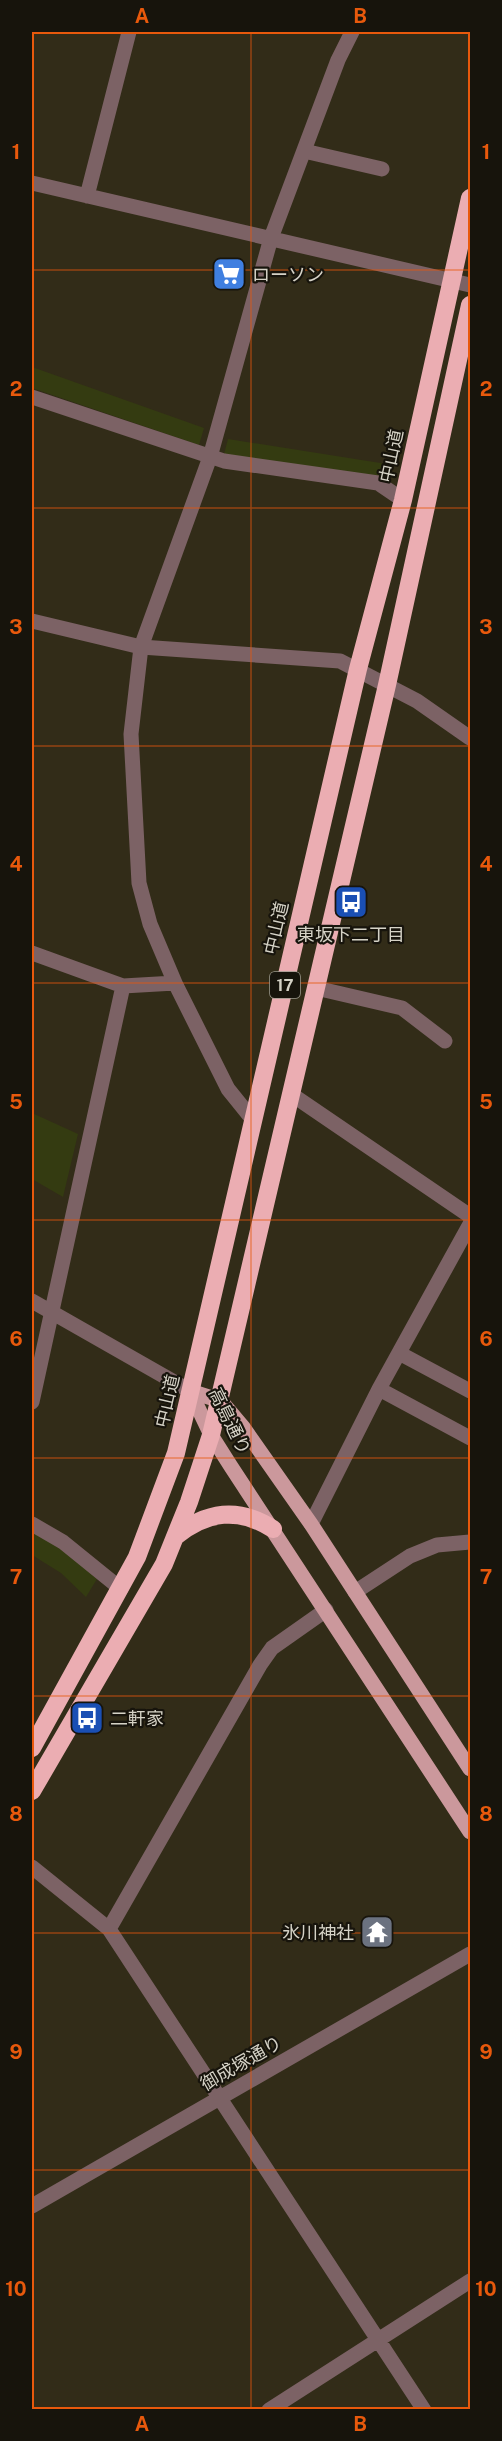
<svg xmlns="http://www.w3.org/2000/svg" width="502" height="2441" viewBox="0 0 502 2441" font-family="'Public Sans','Noto Sans JP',sans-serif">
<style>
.green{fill:#343b11}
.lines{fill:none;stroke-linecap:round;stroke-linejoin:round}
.minor{stroke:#7c6265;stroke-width:15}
.major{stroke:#cb989c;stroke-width:15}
.highway{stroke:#ebadb2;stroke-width:18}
.grid{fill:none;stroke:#e8590c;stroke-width:1.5;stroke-opacity:0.55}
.labels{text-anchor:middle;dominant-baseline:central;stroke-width:4.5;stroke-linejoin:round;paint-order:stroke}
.shield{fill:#17140c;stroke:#9c998e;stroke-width:1.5}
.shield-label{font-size:16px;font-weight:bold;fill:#d5d2c6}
.poi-label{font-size:18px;fill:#d5d2c6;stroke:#17140c;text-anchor:start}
.street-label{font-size:18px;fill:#d5d2c6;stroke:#17140c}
.neatline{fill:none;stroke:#e8590c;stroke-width:2}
.grid-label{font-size:20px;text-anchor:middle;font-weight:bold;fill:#e8590c}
</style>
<rect width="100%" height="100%" fill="#322c18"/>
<path class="green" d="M32 367 204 428 199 445 32 388Z
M228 439 393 465 389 481 224 454Z
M32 1113 78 1134 63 1197 32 1179Z
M32 1530 62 1548 97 1579 86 1597 61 1573 32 1555Z"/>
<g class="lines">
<path class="minor" d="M304 151 382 169
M32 183 470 285
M87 196 129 32
M32 397 224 461 378 483 403 500
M32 621 141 647 340 661 417 701 470 738
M32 953 123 986 175 983
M316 988 402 1008 445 1041
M291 1094 470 1216
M253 1120 228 1089 175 983 150 924 139 883 131 734 141 647 210 457 271 238 338 60 352 32
M32 1301 190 1391
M399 1353 470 1391
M379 1389 470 1438
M32 1402 123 986
M32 1524 63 1542 121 1589
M311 1524 379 1389 470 1224
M355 1592 410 1556 437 1545 470 1542
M32 1867 109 1929 424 2410
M109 1929 260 1665 272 1648 326 1610
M32 2206 470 1954
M269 2410 470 2281"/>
<path class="major" d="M190 1391 211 1435 230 1465 470 1832
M190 1391 221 1401 243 1427 311 1524 470 1769"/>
<path class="highway" d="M176 1536C207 1511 239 1507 273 1529
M32 1748 137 1557 176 1453 358 669 403 500 470 198
M32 1791 164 1564 189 1502 211 1435 387 685 470 305"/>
</g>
<path class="grid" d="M251 32V2410M32 270H470M32 508H470M32 746H470M32 983H470M32 1220H470M32 1458H470M32 1696H470M32 1933H470M32 2170H470"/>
<defs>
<g id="supermarket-square" transform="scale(1.725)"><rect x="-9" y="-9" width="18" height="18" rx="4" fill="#3f7fe0" stroke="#17140c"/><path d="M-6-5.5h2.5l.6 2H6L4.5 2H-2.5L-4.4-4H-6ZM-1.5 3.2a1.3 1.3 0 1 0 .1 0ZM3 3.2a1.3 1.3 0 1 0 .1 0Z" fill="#fff"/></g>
<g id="bus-square" transform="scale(1.725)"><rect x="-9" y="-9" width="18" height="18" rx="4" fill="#1a4fb4" stroke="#17140c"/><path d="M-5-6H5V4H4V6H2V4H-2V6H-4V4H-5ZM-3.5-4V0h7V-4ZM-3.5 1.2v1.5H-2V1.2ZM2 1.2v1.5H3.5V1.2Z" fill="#fff"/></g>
<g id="temple-square" transform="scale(1.725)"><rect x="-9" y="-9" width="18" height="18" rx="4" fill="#6b7280" stroke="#17140c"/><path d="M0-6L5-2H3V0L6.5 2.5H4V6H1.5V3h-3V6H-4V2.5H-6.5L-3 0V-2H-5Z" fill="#fff"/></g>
</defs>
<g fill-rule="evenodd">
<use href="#supermarket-square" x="229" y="274"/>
<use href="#bus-square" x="351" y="902"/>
<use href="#bus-square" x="87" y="1718"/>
<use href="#temple-square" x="377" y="1932"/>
</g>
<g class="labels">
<rect class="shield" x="270" y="972" width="30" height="26" rx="4.5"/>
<g class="shield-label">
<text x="285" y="985">17</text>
</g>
<g class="poi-label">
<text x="252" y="274">ローソン</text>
<text x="351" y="934" text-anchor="middle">東坂下二丁目</text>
<text x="110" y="1718">二軒家</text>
<text x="354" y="1932" text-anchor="end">氷川神社</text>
</g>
<g class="street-label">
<text transform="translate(391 456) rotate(-78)">中山道</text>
<text transform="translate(276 928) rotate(-77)">中山道</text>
<text transform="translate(167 1401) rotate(-77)">中山道</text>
<text transform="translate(230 1421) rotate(64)">高島通り</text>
<text transform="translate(241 2063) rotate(-30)">御成塚通り</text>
</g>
</g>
<rect width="502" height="2441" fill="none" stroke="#17140c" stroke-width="66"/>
<rect x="33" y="33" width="436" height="2375" class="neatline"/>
<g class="grid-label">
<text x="142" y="23">A</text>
<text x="360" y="23">B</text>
<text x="16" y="159">1</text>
<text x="486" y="159">1</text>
<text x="16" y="396">2</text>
<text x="486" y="396">2</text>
<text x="16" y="634">3</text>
<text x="486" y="634">3</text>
<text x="16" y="871">4</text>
<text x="486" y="871">4</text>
<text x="16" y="1109">5</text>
<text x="486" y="1109">5</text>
<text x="16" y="1346">6</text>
<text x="486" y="1346">6</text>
<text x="16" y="1584">7</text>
<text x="486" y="1584">7</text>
<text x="16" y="1821">8</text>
<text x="486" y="1821">8</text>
<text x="16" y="2059">9</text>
<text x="486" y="2059">9</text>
<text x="16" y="2296">10</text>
<text x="486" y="2296">10</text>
<text x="142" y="2431">A</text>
<text x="360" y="2431">B</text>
</g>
</svg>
